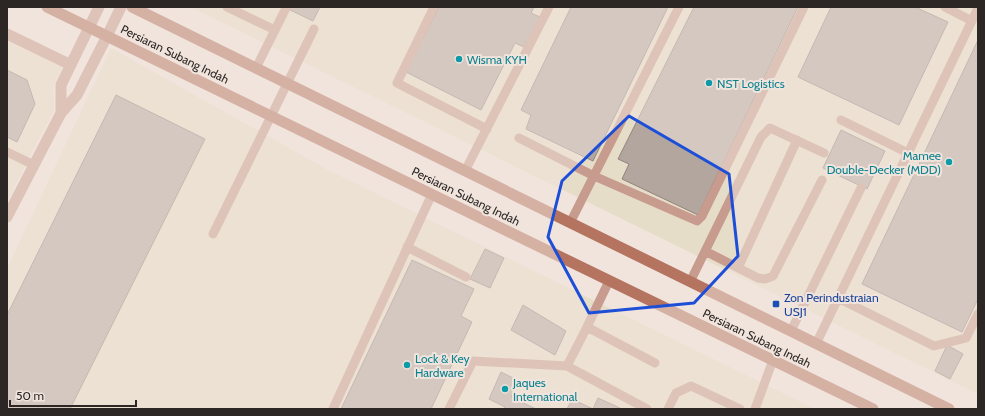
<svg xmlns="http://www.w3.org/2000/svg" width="985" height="416" viewBox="0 0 985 416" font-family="Cabin,sans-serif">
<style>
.industrial{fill:#e6ddc8}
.building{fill:#b2a69f;stroke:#90847e}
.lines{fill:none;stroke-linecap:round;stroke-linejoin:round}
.service{stroke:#c79b8d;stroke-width:9}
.minor{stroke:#c79b8d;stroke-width:11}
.secondary{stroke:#b47460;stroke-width:11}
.marked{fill:none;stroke:#1d4ed8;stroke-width:3;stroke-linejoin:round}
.culture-dot{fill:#0f9aa8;stroke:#f1e4dd;stroke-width:1.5}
.transit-dot{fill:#1a4fb4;stroke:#f1e4dd;stroke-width:1.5}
.labels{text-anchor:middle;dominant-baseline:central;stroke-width:4;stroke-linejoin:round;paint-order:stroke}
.street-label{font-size:12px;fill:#2c2724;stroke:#f1e4dd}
.culture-label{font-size:12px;fill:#0d838f;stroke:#f1e4dd;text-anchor:start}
.transit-label{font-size:12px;fill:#164399;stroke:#f1e4dd;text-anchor:start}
</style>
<rect width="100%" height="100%" fill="#f1e4dd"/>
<path class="industrial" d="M191 7H978V394Z
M7 41 62 67 53 88 54 110 7 201Z
M111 48 328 170 815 409H7V269Z"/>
<path class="building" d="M284 7H320L313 21Z
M439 7H534L531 13 540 17 524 47 515 43 481 110 406 72Z
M571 7H668L593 161 526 129 531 115 521 110Z
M694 7H798L698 215 622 179 629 164 618 159Z
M831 7H915L948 22 899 125 798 77Z
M978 40V299L962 332 862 284Z
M7 70 27 80 35 104 17 142 7 137Z
M116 95 205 139 70 409H7V315Z
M841 130 885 151 867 189 823 168Z
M485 249 504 258 490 288 470 279Z
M412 260 474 289 461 316 472 322 431 409H341Z
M523 305 566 331 555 355 511 330Z
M947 345 963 354 950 379 935 371Z
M501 372 519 381 511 397 536 409H504L505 407 489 399Z
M598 398 620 408 619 409H593Z
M572 399 593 409H567Z"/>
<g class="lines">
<path class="service" d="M227 7 275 30
M434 7 397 83 487 129
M945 7 972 21
M256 68 286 8
M841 120 908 153
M519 138 594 176 697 221 702 216 804 7
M7 152 34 165
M465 171 549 7
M570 223 679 7
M213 234 314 29
M407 247 466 277
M705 251 758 278 765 279 773 276 822 180
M738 268 797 140
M609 281 587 327 567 366 647 409
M690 282 761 137 770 128 824 153
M838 298 934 346 966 338 978 314
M587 327 655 363
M791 331 861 188
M816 344 978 8
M333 409 432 194
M449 409 473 361 567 366
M668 409 676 393 691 386 740 409
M755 409 773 360"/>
<path class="minor" d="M7 34 71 65
M61 113V85L99 7
M7 217 61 113 77 95 107 36 121 7"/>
<path class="secondary" d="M47 7 873 409
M132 7 949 409"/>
</g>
<path d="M0 0H985V416H0ZM629 116 729 174 738 256 694 303 589 313 548 237 562 181Z" fill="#f1e4dd" fill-opacity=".55" fill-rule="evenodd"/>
<path class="marked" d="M629 116 729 174 738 256 694 303 589 313 548 237 562 181Z"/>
<g class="culture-dot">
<circle cx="459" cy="59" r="4"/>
<circle cx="709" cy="83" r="4"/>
<circle cx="949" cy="162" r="4"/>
<circle cx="407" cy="365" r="4"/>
<circle cx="505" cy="389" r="4"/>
</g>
<rect class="transit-dot" x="772" y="300" width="8" height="8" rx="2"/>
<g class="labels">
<g class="street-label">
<text transform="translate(175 54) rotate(26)">Persiaran Subang Indah</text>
<text transform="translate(466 196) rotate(26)">Persiaran Subang Indah</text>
<text transform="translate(757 338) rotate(26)">Persiaran Subang Indah</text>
</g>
<g class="culture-label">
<text x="467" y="59">Wisma KYH</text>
<text x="717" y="83">NST Logistics</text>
<text x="941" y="155" text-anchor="end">Mamee<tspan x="941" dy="14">Double-Decker (MDD)</tspan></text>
<text x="415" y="358">Lock &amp; Key<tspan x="415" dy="14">Hardware</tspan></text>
<text x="513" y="382">Jaques<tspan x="513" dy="14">International</tspan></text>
</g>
<g class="transit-label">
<text x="784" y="297">Zon Perindustraian<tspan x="784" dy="14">USJ1</tspan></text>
</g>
</g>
<rect width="985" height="416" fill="none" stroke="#2c2724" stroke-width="16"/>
<path d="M10 400v6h126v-6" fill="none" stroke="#2c2724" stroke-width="2"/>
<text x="16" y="400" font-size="12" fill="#2c2724" stroke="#f1e4dd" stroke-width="3" paint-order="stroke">50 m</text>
</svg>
